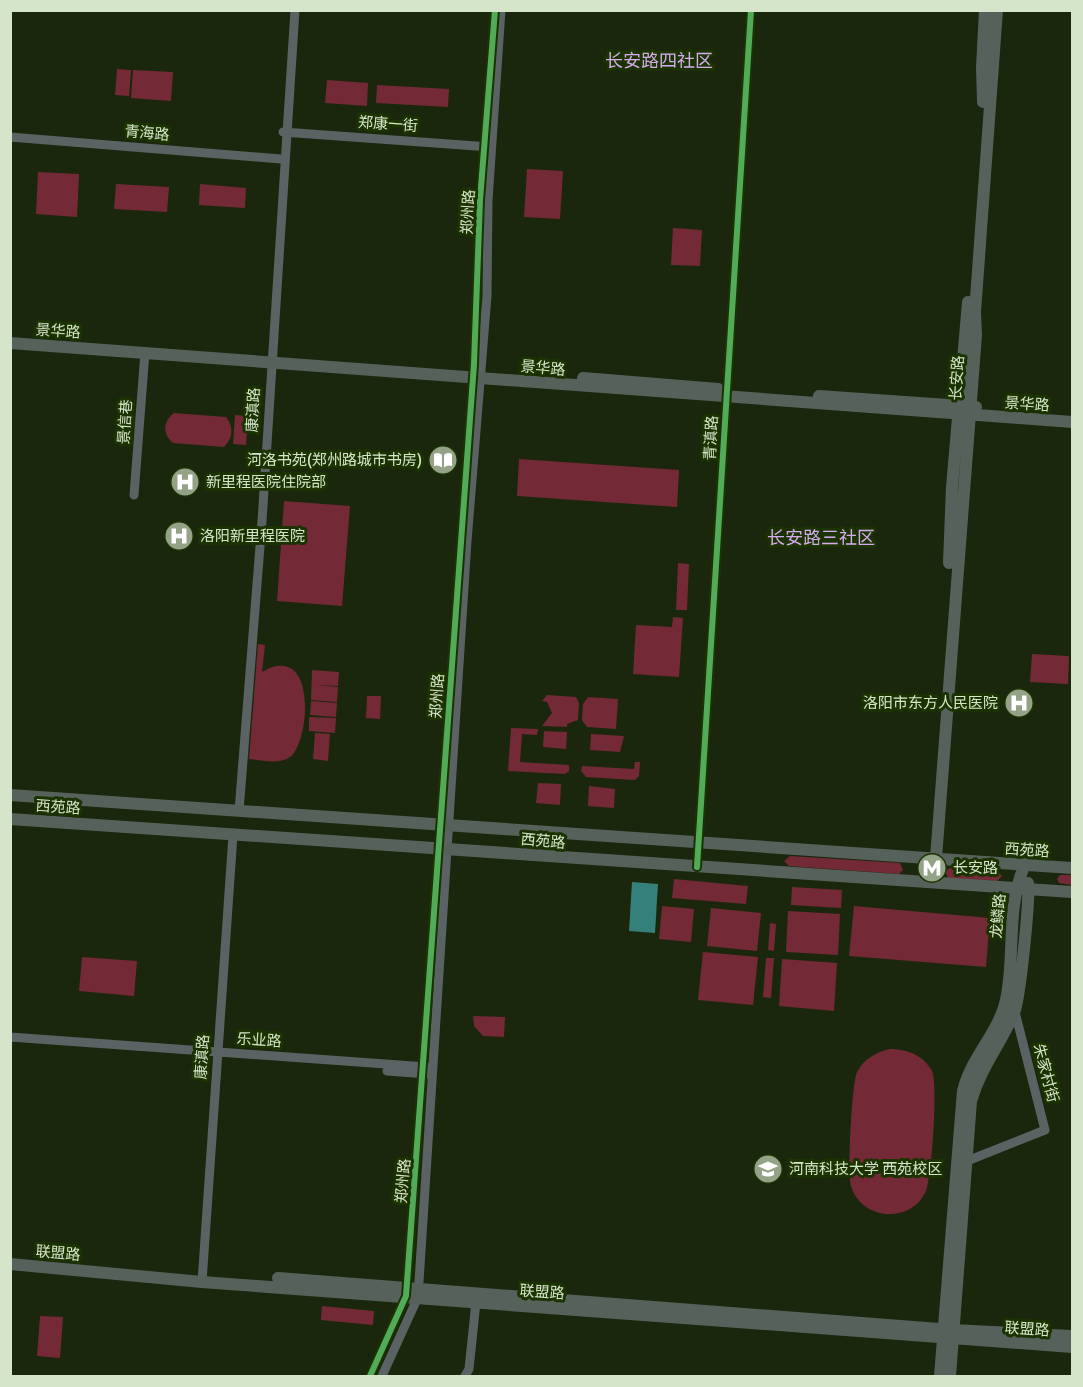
<svg xmlns="http://www.w3.org/2000/svg" width="1083" height="1387" viewBox="0 0 1083 1387" font-family="Signika,'Noto Sans SC',sans-serif">
<style>
.green{fill:#732a36}
.water{fill:#34817c}
.lines{fill:none;stroke-linecap:round;stroke-linejoin:round}
.minor{stroke:#5b6263;stroke-width:9}
.major{stroke:#56615c;stroke-width:12}
.cycleway-casing{stroke:#1b3300;stroke-width:10}
.cycleway{stroke:#51ab58;stroke-width:6}
.labels{text-anchor:middle;dominant-baseline:central;stroke-width:6;stroke-linejoin:round;paint-order:stroke}
.street-label{font-size:15px;fill:#d5e5c9;stroke:#1b3300}
.poi-label{font-size:15px;fill:#d5e5c9;stroke:#1b3300;text-anchor:start}
.quarter-label{font-size:18px;fill:#d4acee;stroke:#1b3300}
</style>
<rect width="100%" height="100%" fill="#1a270c"/>
<path class="green" d="M117 69 131 70 129 96 115 95Z
M133 70 173 72 171 101 131 98Z
M327 80 368 83 367 106 325 103Z
M377 85 449 89 448 107 376 103Z
M527 169 563 171 560 219 524 217Z
M38 172 79 174 77 217 36 214Z
M116 184 169 187 167 212 114 209Z
M200 184 246 188 245 208 199 205Z
M673 228 702 230 700 266 671 265Z
M174 413 226 417C234 427 233 438 224 447L173 443C162 434 163 421 174 413Z
M235 415 248 416 246 445 233 444Z
M519 459 679 470 677 507 517 496Z
M284 501 350 506 342 606 277 601Z
M678 563 689 564 687 610H676Z
M673 617 683 618 679 677 633 674 636 625 672 627Z
M258 644 265 645 262 672C318 640 310 743 290 757 278 765 262 760 249 759Z
M1032 654 1069 656 1068 684 1030 682Z
M312 670 339 672 338 686 315 685 338 687 337 702 311 700Z
M547 695 576 697 579 703 578 720 567 724V727L542 726 552 713 547 702 542 701Z
M367 696H381L380 719 366 718Z
M588 697 618 699 616 729 587 727 582 720 583 704Z
M311 701 337 703 336 717 310 715Z
M309 717 336 718 335 733 309 731Z
M511 728 538 729 537 735 522 734 520 762 569 765V771L565 774 508 771Z
M544 731 567 732 566 749 543 747Z
M315 733 330 734 328 761 313 759Z
M591 734 624 736 620 752 590 750Z
M635 762H640L639 776 635 780 586 777 581 771 582 766 634 769Z
M538 783 561 784 560 805 536 803Z
M589 786 615 789 614 808 588 806Z
M790 856 900 863 903 870 899 874 789 866 784 861Z
M952 867 997 870 1002 876 997 881 948 878 945 871Z
M1060 875H1072V885L1059 883 1057 879Z
M674 879 748 886 746 904 672 898Z
M792 887 842 890 841 908 791 905Z
M662 906 694 909 691 942 659 939Z
M854 906 990 918 986 967 849 956Z
M711 908 761 913 757 951 707 946Z
M788 911 840 914 838 955 786 952Z
M770 923 776 924 774 951 768 950Z
M703 952 758 957 753 1005 698 1000Z
M82 957 137 961 134 996 79 991Z
M766 958H774L771 998 763 997Z
M782 959 837 963 834 1011 779 1006Z
M473 1016 505 1017 504 1037 483 1036 474 1026Z
M890 1049C907 1049 923 1055 932 1071 938 1082 932 1181 925 1193 909 1225 860 1219 851 1186 847 1174 852 1082 857 1072 864 1059 876 1052 890 1049Z
M322 1306 374 1311 373 1325 321 1320Z
M40 1316 63 1317 60 1358 37 1356Z"/>
<path class="water" d="M632 882 658 884 655 933 629 931Z"/>
<g class="lines">
<path class="minor" d="M283 132 490 147
M10 137 281 159
M134 495 145 352
M239 811 262 521 295 10
M697 867 751 10
M10 1037 427 1067
M387 1071 427 1074
M967 1161 1045 1130 1015 1012
M202 1282 233 835
M370 1376 406 1296 474 364 480 200 495 10
M382 1376 418 1297 467 541 487 296 488 200 501 10
M465 1376 469 1369 476 1302"/>
<path class="major" d="M983 102 982 67 985 10
M10 343 1072 422
M583 378 718 389
M819 396 976 407
M949 563 952 487 968 302
M10 795 1072 868
M10 819 1072 892
M930 881 936 858 976 335 975 312 997 10
M10 1264 202 1282 1072 1347
M278 1278 952 1330 1072 1336
M940 1376 963 1091C971 1057 999 1033 1006 1000 1016 953 1005 911 1025 864
M950 1376 971 1101C981 1067 1000 1045 1014 1013 1020 999 1030 899 1028 883"/>
<g class="cycleway-casing">
<path id="cycleway" d="M697 867 751 10
M370 1376 406 1296 474 364 480 200 495 10"/>
</g>
<use href="#cycleway" class="cycleway"/>
</g>
<defs>
<g id="library-disc" transform="scale(1.5)"><circle r="9.5" fill="#94a287" stroke="#1b3300"/><path d="M-6-4Q-3-5.5-.7-3.5V5Q-3 3-6 4ZM6-4Q3-5.5 .7-3.5V5Q3 3 6 4Z" fill="#fff"/></g>
<g id="hospital-disc" transform="scale(1.5)"><circle r="9.5" fill="#94a287" stroke="#1b3300"/><path d="M-5-5h3v3.5h4V-5h3V5h-3V1.5h-4V5h-3Z" fill="#fff"/></g>
<g id="metro-disc" transform="scale(1.5)"><circle r="9.5" fill="#94a287" stroke="#1b3300"/><path d="M-5.5 5V-5H-3L0 0L3-5H5.5V5H3V-.5L0 4L-3-.5V5Z" fill="#fff"/></g>
<g id="university-disc" transform="scale(1.5)"><circle r="9.5" fill="#94a287" stroke="#1b3300"/><path d="M0-5L7-2L0 1L-7-2ZM-4 1L0 2.5L4 1V4Q0 6-4 4Z" fill="#fff"/></g>
</defs>
<g fill-rule="evenodd">
<use href="#library-disc" x="443" y="460"/>
<use href="#hospital-disc" x="185" y="482"/>
<use href="#hospital-disc" x="179" y="536"/>
<use href="#hospital-disc" x="1019" y="703"/>
<use href="#metro-disc" x="932" y="868"/>
<use href="#university-disc" x="768" y="1169"/>
</g>
<g class="labels">
<g class="street-label">
<text transform="translate(388 124) rotate(4)">郑康一街</text>
<text transform="translate(147 133) rotate(5)">青海路</text>
<text transform="translate(468 212) rotate(-87)">郑州路</text>
<text transform="translate(58 331) rotate(4)">景华路</text>
<text transform="translate(543 368) rotate(5)">景华路</text>
<text transform="translate(957 378) rotate(-86)">长安路</text>
<text transform="translate(1027 404) rotate(4)">景华路</text>
<text transform="translate(253 410) rotate(-87)">康滇路</text>
<text transform="translate(125 422) rotate(-86)">景信巷</text>
<text transform="translate(711 438) rotate(-87)">青滇路</text>
<text transform="translate(437 696) rotate(-86)">郑州路</text>
<text transform="translate(58 807) rotate(4)">西苑路</text>
<text transform="translate(543 841) rotate(5)">西苑路</text>
<text transform="translate(1027 850) rotate(4)">西苑路</text>
<text transform="translate(998 916) rotate(-85)">龙鳞路</text>
<text transform="translate(259 1040) rotate(4)">乐业路</text>
<text transform="translate(202 1057) rotate(-86)">康滇路</text>
<text transform="translate(1046 1073) rotate(75)">朱家村街</text>
<text transform="translate(403 1181) rotate(-85)">郑州路</text>
<text transform="translate(58 1253) rotate(5)">联盟路</text>
<text transform="translate(542 1292) rotate(4)">联盟路</text>
<text transform="translate(1027 1329) rotate(4)">联盟路</text>
</g>
<g class="poi-label">
<text x="422" y="460" text-anchor="end">河洛书苑(郑州路城市书房)</text>
<text x="206" y="482">新里程医院住院部</text>
<text x="200" y="536">洛阳新里程医院</text>
<text x="998" y="703" text-anchor="end">洛阳市东方人民医院</text>
<text x="953" y="868">长安路</text>
<text x="789" y="1169">河南科技大学 西苑校区</text>
</g>
<g class="quarter-label">
<text x="659" y="61">长安路四社区</text>
<text x="821" y="538">长安路三社区</text>
</g>
</g>
<rect width="1083" height="1387" fill="none" stroke="#d5e5c9" stroke-width="24"/>
</svg>
